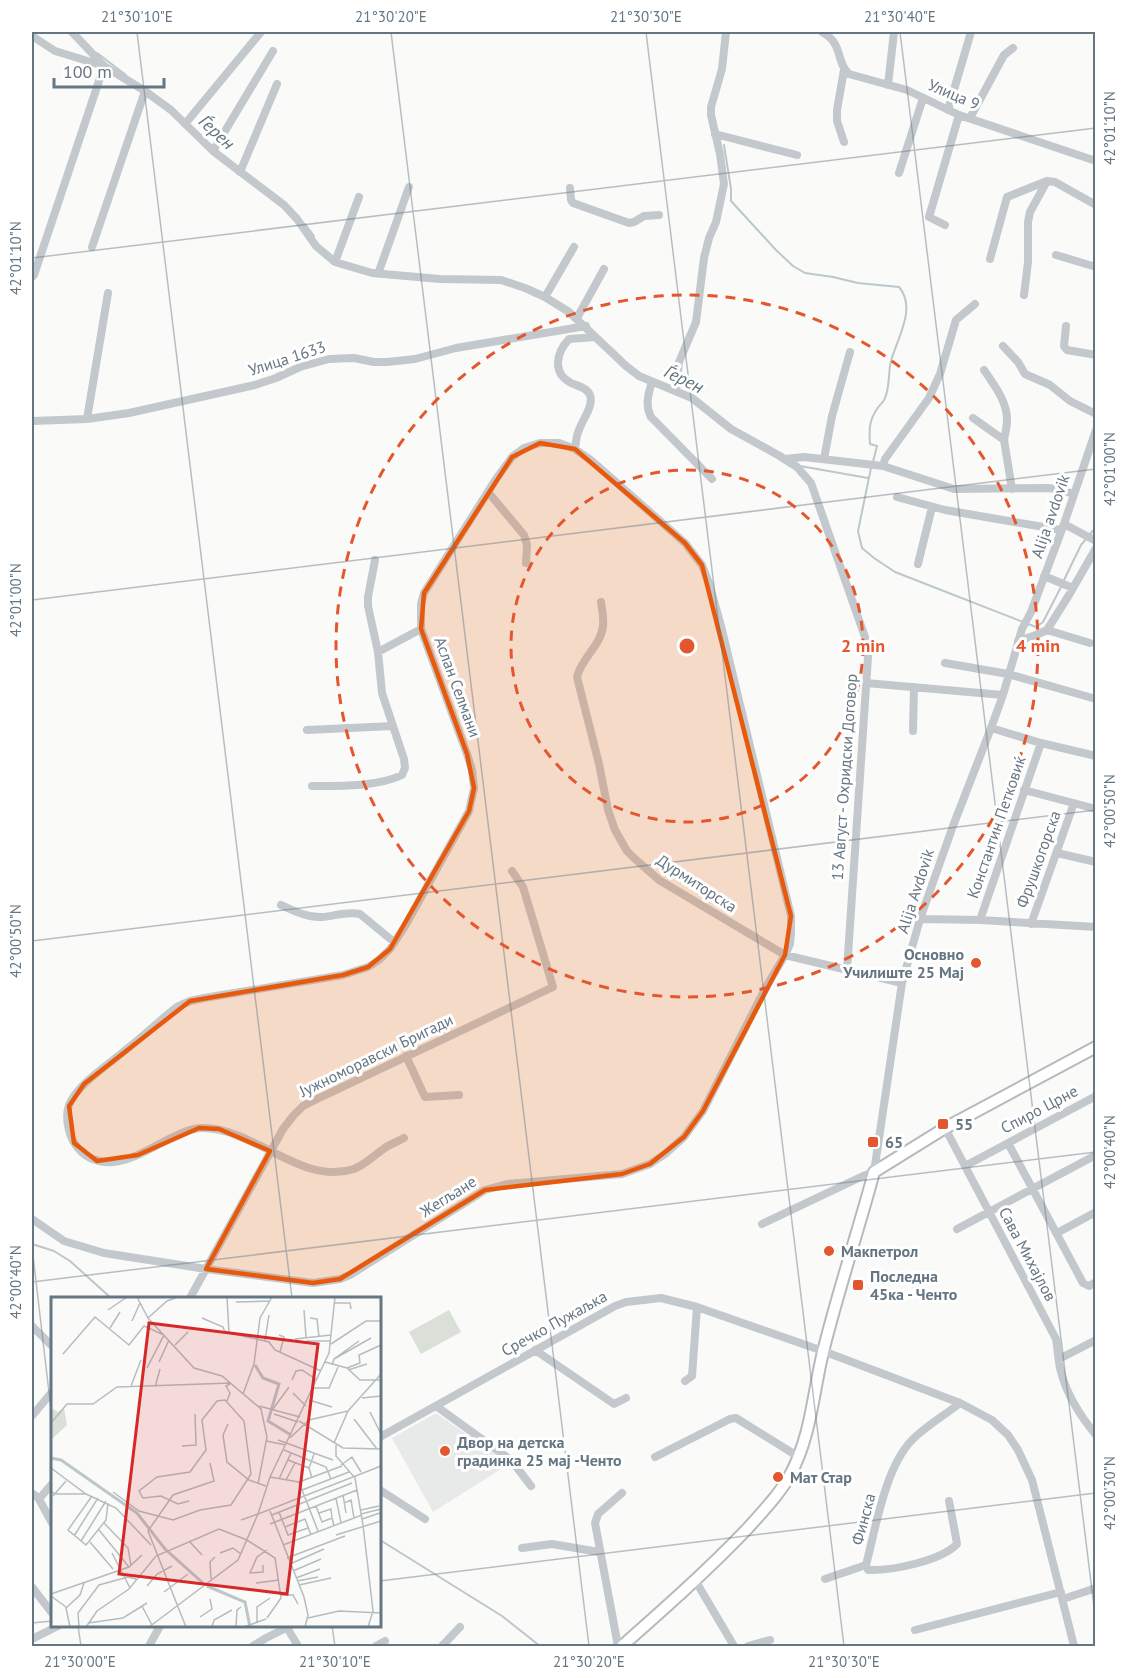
<svg xmlns="http://www.w3.org/2000/svg" width="1127" height="1678" viewBox="0 0 1127 1678" font-family="'PT Sans',sans-serif">
<style>
.built{fill:#e8e9e9}
.pitch{fill:#dadfd7}
.lines{fill:none;stroke-linecap:round;stroke-linejoin:round}
.stream{stroke:#bbc7cb;stroke-width:2}
.major-casing{stroke:#b5babe;stroke-width:14}
.minor{stroke:#c3c8cc;stroke-width:8}
.major{stroke:#fff;stroke-width:10}
.marked{fill:#e8590c;fill-opacity:0.2;stroke:#e8590c;stroke-width:4.5;stroke-linejoin:round}
.ticks{fill:none;stroke:#657683;stroke-width:1.5;stroke-opacity:0.45}
.ring{fill:none;stroke:#e4572e;stroke-width:3;stroke-dasharray:10 8}
.poi-dot{fill:#e4572e;stroke:#fff;stroke-width:2}
.labels{text-anchor:middle;dominant-baseline:central;stroke-width:6;stroke-linejoin:round;paint-order:stroke}
.street-label{font-size:16px;fill:#657683;stroke:#fff}
.poi-label{font-size:16px;font-weight:bold;fill:#657683;stroke:#fff;text-anchor:start}
.water-label{font-size:18px;font-style:italic;fill:#60757c;stroke:#fff}
.inset-river{fill:none;stroke:#bbc7cb;stroke-width:3}
.inset-road{fill:none;stroke:#b5bdc2;stroke-width:1.5}
.view{fill:#d62828;fill-opacity:0.15;stroke:#d62828;stroke-width:3}
.inset-edge{fill:none;stroke:#657683;stroke-width:3}
.centre{fill:#e4572e;stroke:#fff;stroke-width:3}
.ring-label{font-size:18px;text-anchor:middle;font-weight:bold;fill:#e4572e;stroke:#fff;stroke-width:6;stroke-linejoin:round;paint-order:stroke}
.neatline{fill:none;stroke:#657683;stroke-width:2}
.ticks-label{font-size:15px;text-anchor:middle;fill:#657683}
</style>
<rect width="100%" height="100%" fill="#fafaf8"/>
<path class="built" d="M436 1413 509 1464 433 1512 392 1438Z"/>
<path class="pitch" d="M449 1310 461 1332 421 1354 409 1332Z"/>
<g class="lines">
<path class="stream" d="M97 53 126 75
M724 145 731 189V201L776 250 793 266 805 273 833 277 858 283 899 287C917 308 897 339 891 361 888 373 890 387 885 398 884 402 879 405 877 409 869 420 869 431 870 444L877 446 873 462
M305 224 314 236
M800 466 868 478
M871 468 858 531 862 548 874 558 895 572 1036 627 1043 622 1062 585
M1064 580 1081 545 1096 527
M32 1244 54 1251 70 1261 111 1298
M380 1540 502 1616 540 1646"/>
<g class="major-casing">
<path id="major" d="M622 1646C665 1608 708 1570 748 1528 763 1511 779 1495 790 1475 811 1437 813 1393 823 1352 838 1291 858 1232 874 1172L945 1128 1096 1047"/>
</g>
<path class="minor" d="M72 32 104 66 145 91 171 110 213 151 284 205 297 219 316 246 335 262 372 273 440 279 501 280 525 288 545 297 569 312 626 366 639 376 692 398 731 429 778 455 797 467 811 483 865 637 868 657 847 970
M822 32C844 44 835 61 849 74L907 90 959 115 1096 161
M32 36 55 51 104 66 34 275 32 277
M888 85 894 32
M948 110 971 32
M970 118 1004 55 1013 48
M185 124 261 32
M715 134 797 155
M844 142 837 121V110L844 70
M213 151 273 51
M240 172 277 84
M899 173 923 98
M570 188 571 200 573 203 629 223 634 222 644 216 659 215
M945 225 929 217 959 115
M92 247 145 91
M1056 255 1096 267
M990 259 1007 197 1047 181 1055 182 1096 205
M335 262 359 197
M378 274 409 187
M1024 295 1028 262V222L1030 212 1047 181
M545 297 574 247
M577 318 604 269
M1066 326 1064 346 1067 350 1096 355
M1003 346 1018 362 1025 374 1050 385 1070 401 1096 414
M984 370C994 385 1007 401 1007 420 1007 427 1005 434 1004 440
M652 382C648 394 645 406 651 417L712 479
M676 391 679 362 696 322 704 258 709 238 716 222 724 184 720 154 711 115V107L722 69 726 32
M973 418 1004 440 1012 489
M87 419 108 293
M32 421 87 419 129 413 255 385 276 378 300 367 329 359 354 358 374 362H387L415 359 456 348 586 326
M575 449C576 443 576 436 579 430 582 420 594 406 590 395 587 387 577 386 571 383 552 373 556 353 569 339L595 337
M785 459 804 457 883 466 954 489 1047 488 1059 489 1073 494
M824 459 832 416 850 352
M883 466 885 459 929 398 940 374 956 320 975 304
M488 492 524 535 527 545 526 563
M897 497 945 510 1061 530
M1064 524 1096 541
M918 564 932 507
M1044 576 1073 588
M601 602C602 610 604 618 603 626 601 646 581 658 577 677L599 764 608 810 615 830 627 851 634 858 659 880 785 955 902 983
M1047 630 1090 643
M1018 641 1036 635 1047 630 1069 595 1096 548
M378 652 421 629
M945 663 1008 674 1096 699
M866 683 1003 695
M991 728 1041 743 1096 756
M307 730 393 726
M913 731 914 687
M312 786C339 786 377 787 402 775L405 768 404 759 382 693 378 652 368 606V597L375 560
M1024 790 1096 809
M1057 853 1096 862
M281 905C294 911 308 918 322 917 335 916 347 911 360 914L394 942
M920 919 980 920 1096 927
M980 920 1041 743
M1031 924 1074 803
M406 1056 425 1097 459 1095
M945 1128 1056 1339C1058 1350 1058 1361 1061 1372 1067 1395 1081 1417 1096 1435
M1008 1143 1083 1283 1089 1286 1096 1282
M965 1166 1096 1096
M32 1219 64 1241 104 1253 206 1269 313 1283 340 1279 350 1275 485 1190 507 1184 622 1174 650 1164 665 1154 684 1137 703 1111 766 987 785 955 790 944 791 933V916L721 626 709 583 702 565 685 543 592 461 575 449 559 443H540L524 448 512 457 496 479 424 593 421 604V629L467 754 472 770 474 788 469 811 405 926 390 949 379 960 368 967 343 975 204 998 190 1001 177 1007C160 1020 145 1035 128 1048 111 1063 78 1083 69 1105 65 1116 68 1134 75 1144 84 1158 98 1163 114 1162 144 1159 176 1128 203 1128 255 1128 301 1186 354 1169 367 1164 376 1153 388 1146 393 1143 399 1141 404 1138
M762 1224 863 1176 874 1172 902 983 920 919 953 826 991 728 1003 695 1022 629 1031 612 1064 524 1096 430
M957 1229 1096 1155
M1057 1233 1096 1212
M190 1298 283 1129 293 1116 303 1106 315 1100 553 987 523 887 512 871
M32 1326 52 1346
M535 1350 614 1404 626 1398
M1059 1359 1096 1340
M685 1381 692 1376 697 1307
M436 1406 512 1461 531 1486
M32 1416 52 1392
M380 1437 615 1306 626 1302 661 1298 697 1307 823 1351 960 1403 992 1420 1008 1435 1018 1450 1032 1480 1074 1646
M655 1457 730 1419 736 1418 799 1457
M380 1490 425 1519
M32 1493 39 1499 52 1523
M39 1499 52 1484
M949 1501 956 1538 957 1544C941 1561 891 1571 868 1570L866 1565C876 1527 885 1468 912 1440 926 1426 945 1415 960 1403
M522 1548 552 1544 599 1552
M825 1579 866 1565
M695 1580 734 1646
M32 1587 52 1613
M1063 1599 1096 1588
M286 1626 298 1646
M915 1630 1061 1592
M32 1639 58 1626
M149 1646 160 1626
M253 1646 266 1638 290 1626
M376 1646 385 1641
M442 1646 460 1627
M618 1646 595 1523 598 1514 622 1493
M748 1646 770 1640"/>
<use href="#major" class="major"/>
</g>
<path class="marked" d="M540 443 575 449 685 543 702 565 791 916 785 955 703 1111 684 1137 650 1164 622 1174 485 1190 340 1279 313 1283 206 1269 270 1151 219 1129 199 1128 138 1155 97 1161 74 1143 69 1106 84 1084 190 1001 343 975 368 967 390 949 469 811 474 788 467 754 421 629 424 593 512 457Z"/>
<path class="ticks" d="M137 32 292 1298M391 32 589 1646M646 32 844 1646M900 32 1096 1623M32 258 1096 128M32 600 1096 469M32 941 1096 810M32 1247 52 1418M32 1282 1096 1152M380 1581 1096 1493M32 1623 52 1621M78 1626 81 1646M332 1626 335 1646"/>
<g class="ring">
<circle cx="687" cy="646" r="176"/>
<circle cx="687" cy="646" r="351"/>
</g>
<g class="poi-dot">
<circle cx="976" cy="963" r="6"/>
<rect x="937" y="1118" width="12" height="12" rx="3"/>
<rect x="867" y="1136" width="12" height="12" rx="3"/>
<circle cx="829" cy="1251" r="6"/>
<rect x="852" y="1279" width="12" height="12" rx="3"/>
<circle cx="445" cy="1451" r="6"/>
<circle cx="778" cy="1477" r="6"/>
</g>
<g class="labels">
<g class="street-label">
<text transform="translate(954 94) rotate(23)">Улица 9</text>
<text transform="translate(287 358) rotate(-18)">Улица 1633</text>
<text transform="translate(1050 516) rotate(-71)">Alija avdovik</text>
<text transform="translate(458 687) rotate(70)">Аслан Селмани</text>
<text transform="translate(844 777) rotate(-86)">13 Август - Охридски Договор</text>
<text transform="translate(996 827) rotate(-71)">Константин Петковиќ</text>
<text transform="translate(1038 859) rotate(-70)">Фрушкогорска</text>
<text transform="translate(697 883) rotate(33)">Дурмиторска</text>
<text transform="translate(915 891) rotate(-72)">Alija Avdovik</text>
<text transform="translate(376 1055) rotate(-26)">Јужноморавски Бригади</text>
<text transform="translate(1039 1109) rotate(-28)">Спиро Црне</text>
<text transform="translate(448 1196) rotate(-32)">Жегљане</text>
<text transform="translate(1028 1254) rotate(62)">Сава Михајлов</text>
<text transform="translate(554 1323) rotate(-29)">Сречко Пужаљка</text>
<text transform="translate(863 1519) rotate(-75)">Финска</text>
</g>
<g class="poi-label">
<text x="964" y="954" text-anchor="end">Основно<tspan x="964" dy="18">Училиште 25 Мај</tspan></text>
<text x="955" y="1124">55</text>
<text x="885" y="1142">65</text>
<text x="841" y="1251">Макпетрол</text>
<text x="870" y="1276">Последна<tspan x="870" dy="18">45ка - Ченто</tspan></text>
<text x="457" y="1442">Двор на детска<tspan x="457" dy="18">градинка 25 мај -Ченто</tspan></text>
<text x="790" y="1477">Мат Стар</text>
</g>
<g class="water-label">
<text transform="translate(217 132) rotate(43)">Ѓерен</text>
<text transform="translate(684 379) rotate(26)">Ѓерен</text>
</g>
</g>
<g transform="translate(51 1297)">
<rect width="330" height="330" fill="#fafaf8"/>
<path d="M0 111 7 115 13 111 16 128 0 143Z" fill="#dadfd7"/>
<path class="inset-river" d="M204 68 212 81 228 87 217 124 240 138M0 161 10 163 86 216 114 252 152 286M156 289 194 305 199 330"/>
<path class="inset-road" d="M86 0 97 21 143 71 171 79 210 112 216 140 207 187M176 0 178 36M185 5 219 4M283 6H299L300 12M57 13 76 0M253 13 255 40M97 21 116 4 127 0M151 21 172 30 174 35 218 45 224 53 270 74M259 21 266 22 268 40M81 24 89 6M59 31 69 15M228 38 233 40 229 55M244 42 280 38M214 43 218 18M255 44H280M280 47 315 24H330M124 48 137 35M12 57 44 20 78 48 93 29 113 38 96 71M283 62 320 41M108 65 118 43M274 65 296 71 309 83H330M281 68 283 62 308 44M296 71 309 66 308 58 330 48M297 73 316 67M241 83 245 74 251 73 266 83M80 89 90 63M104 90 109 72M263 91H278L287 70M242 96 255 109M192 97 203 67 209 21 221 0M311 101 330 99M258 103 281 110M176 104 179 96 175 89 179 87M208 109 249 120M222 112 238 90M319 115 330 137M223 117 247 125M303 122 326 152M248 124 292 151 330 152M0 126 16 107H42L66 90 180 86M177 127 172 138 176 165 198 183 215 189M239 141 258 123 297 114M227 143 282 163M215 144 235 148M283 146 297 114 330 77M285 148V159L304 181 312 228 322 314 317 330M131 149 145 148 144 117M233 153 275 170 280 182M237 163 258 171M290 168 301 160 310 175M0 171 35 197 65 211 100 248M219 180 248 185M261 181 258 171 263 157M228 182 240 156M235 183 244 166M248 185 267 234M248 185 291 169M251 193 298 175M0 194 4 197H35M62 195 88 214 122 223 149 213 180 208 200 177 193 124 174 103 166 104 151 123 155 153 139 175 106 180 88 194 92 201 110 199 127 207 138 204M292 198 295 216M2 199 15 184M41 199 17 233 35 248 55 223 57 206M285 201 290 226M293 206 300 203 303 221M265 209 271 225 281 221 283 229M310 213 328 209M219 214 253 300 257 318 254 330M228 215 237 238 257 231M268 216 280 212 281 221M310 217 330 212M221 218 301 186M311 222 329 216M190 223 207 217 219 180 278 56 284 0M53 226 77 251 80 268M219 227 306 193M234 230 254 222 260 238M48 233 78 270M285 238 330 224M23 239 47 201M30 244 55 204M138 244 151 258M39 245 62 272M232 248 311 218M61 256 79 291M169 256 182 251 190 257M236 261 294 239M239 267 273 252M212 268V275L199 276 206 260 216 253M242 274 270 262M245 281 269 272M160 282 159 265 164 260M246 284 267 280M205 286 228 283M248 288 280 281M96 289 106 277 121 269M113 295 137 277M0 297 78 270 91 258M230 298H242L247 307M0 299 15 310M91 309 101 328M149 320 161 312 159 302M257 321 288 314 330 316M206 325V310L219 301M37 326 72 321 96 306M19 330 15 311 29 298 33 286M28 330 27 316 48 288 77 280 85 282M35 330 46 314 78 292 105 259 168 232 196 243 224 261 230 301 216 321M98 330 187 263 207 217 330 169M135 330 97 234 122 198 163 184 159 166M161 330 163 323 181 313M185 330 186 313 190 310M193 330 215 322"/>
<path class="view" d="M98 26 267 47 236 297 68 277Z"/>
<rect width="330" height="330" class="inset-edge"/>
</g>
<circle cx="687" cy="646" r="9" class="centre"/>
<g class="ring-label">
<text x="863" y="652">2 min</text>
<text x="1038" y="652">4 min</text>
</g>
<rect width="1127" height="1678" fill="none" stroke="#ffffff" stroke-width="66"/>
<path d="M54 78v9h110v-9" fill="none" stroke="#657683" stroke-width="3"/>
<text x="63" y="78" font-size="18" fill="#657683" stroke="#ffffff" stroke-width="4.5" paint-order="stroke">100 m</text>
<rect x="33" y="33" width="1061" height="1612" class="neatline"/>
<g class="ticks-label">
<text x="137" y="22">21°30'10"E</text>
<text x="391" y="22">21°30'20"E</text>
<text x="646" y="22">21°30'30"E</text>
<text x="900" y="22">21°30'40"E</text>
<text transform="translate(1110 128) rotate(-90)" y="5">42°01'10"N</text>
<text transform="translate(16 258) rotate(-90)" y="5">42°01'10"N</text>
<text transform="translate(1110 469) rotate(-90)" y="5">42°01'00"N</text>
<text transform="translate(16 600) rotate(-90)" y="5">42°01'00"N</text>
<text transform="translate(1110 811) rotate(-90)" y="5">42°00'50"N</text>
<text transform="translate(16 941) rotate(-90)" y="5">42°00'50"N</text>
<text transform="translate(1110 1152) rotate(-90)" y="5">42°00'40"N</text>
<text transform="translate(16 1282) rotate(-90)" y="5">42°00'40"N</text>
<text transform="translate(1110 1493) rotate(-90)" y="5">42°00'30"N</text>
<text x="80" y="1667">21°30'00"E</text>
<text x="335" y="1667">21°30'10"E</text>
<text x="589" y="1667">21°30'20"E</text>
<text x="844" y="1667">21°30'30"E</text>
</g>
</svg>
